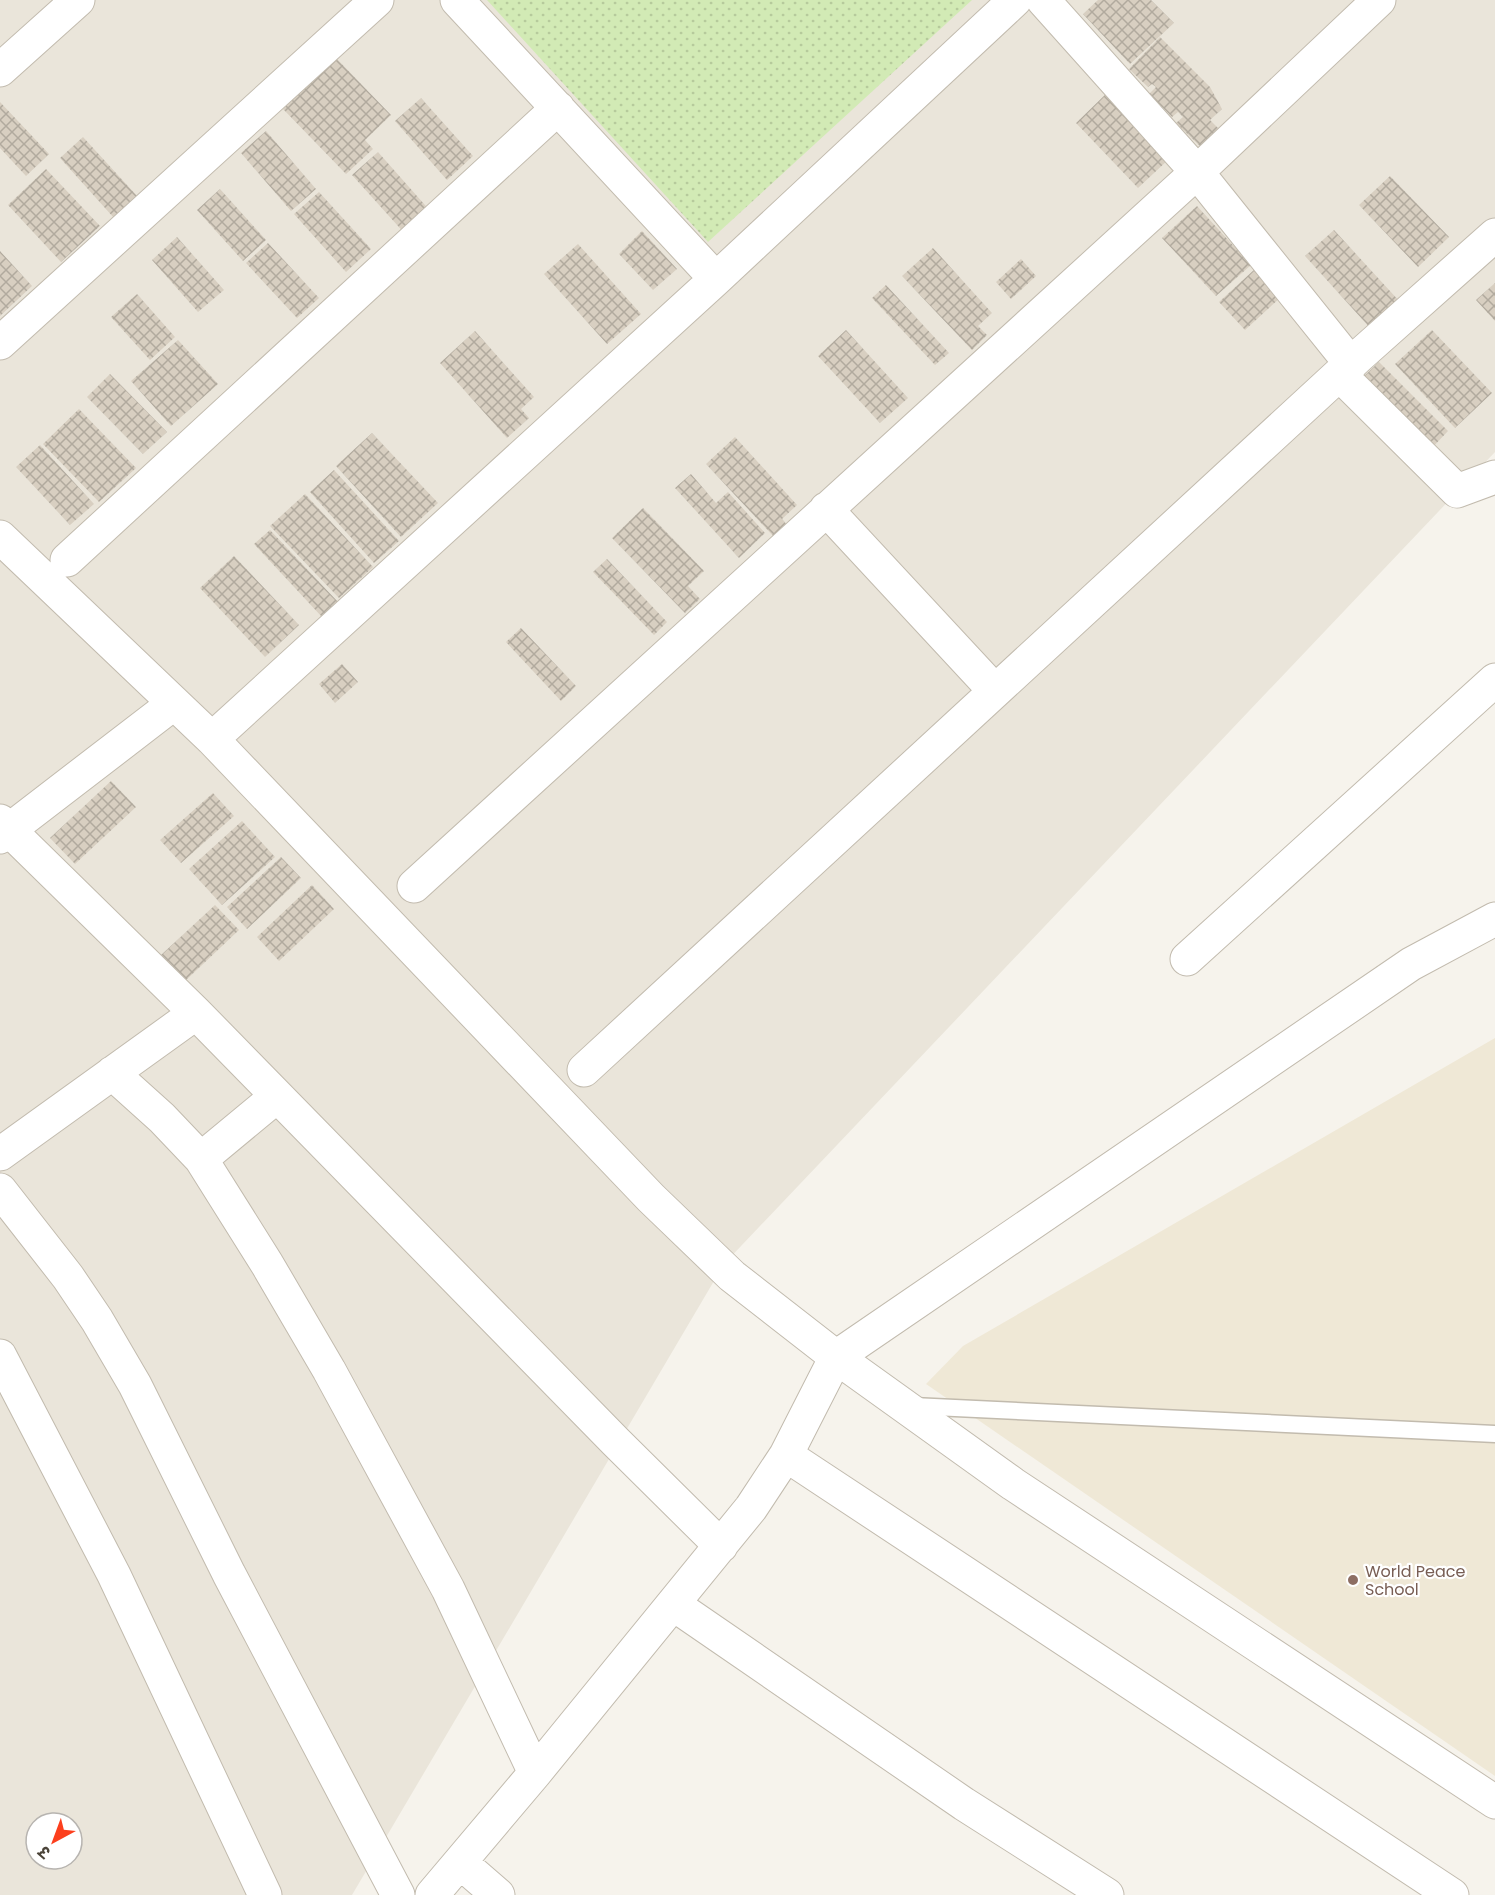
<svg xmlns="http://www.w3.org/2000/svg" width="1495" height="1895" viewBox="0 0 1495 1895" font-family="Poppins,'Noto Sans Devanagari',sans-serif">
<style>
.residential{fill:#eae5da;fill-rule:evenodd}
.education{fill:#efe8d6}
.park{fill:url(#park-dots)}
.building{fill:url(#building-cross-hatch)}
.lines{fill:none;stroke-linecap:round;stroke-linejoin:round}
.service-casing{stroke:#c2bbae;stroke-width:19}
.minor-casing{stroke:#c2bbae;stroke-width:35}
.tertiary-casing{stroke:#c2bbae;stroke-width:35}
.service{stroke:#fff;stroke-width:16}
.minor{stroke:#fff;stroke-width:33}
.tertiary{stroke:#fff;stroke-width:33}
.education-dot{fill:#8d6e63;stroke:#fff;stroke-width:2}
.labels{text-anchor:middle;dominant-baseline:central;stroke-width:4.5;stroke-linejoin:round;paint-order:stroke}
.education-label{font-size:16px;fill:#785e54;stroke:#fff;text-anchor:start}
</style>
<defs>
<pattern id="park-dots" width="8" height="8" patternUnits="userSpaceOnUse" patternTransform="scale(1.5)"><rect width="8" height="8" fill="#d2eab5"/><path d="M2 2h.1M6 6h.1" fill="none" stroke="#b6ca9c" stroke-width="1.8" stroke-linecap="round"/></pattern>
<pattern id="building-cross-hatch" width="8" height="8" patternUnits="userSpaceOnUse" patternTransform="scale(1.5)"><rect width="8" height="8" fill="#d8cfc1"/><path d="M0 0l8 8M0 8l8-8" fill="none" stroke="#b1aa9e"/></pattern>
</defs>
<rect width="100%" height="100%" fill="#f6f3ec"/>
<path class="residential" d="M0 0H1495V452L724 1264 352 1895H0ZM36 1823H72V1859H36Z"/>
<path class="education" d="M1495 1038V1776L926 1384 963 1346Z"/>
<path class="park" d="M487 0H972L708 242Z"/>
<path class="building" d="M1098 0H1151L1174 23 1130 64 1083 14Z
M1160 37 1210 87 1222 109 1210 120 1225 135 1207 153 1176 123 1183 117 1178 112 1172 117 1149 94 1156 87 1152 84 1148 87 1129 69Z
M336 58 391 115 365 140 373 149 346 174 283 109Z
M1107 93 1169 159 1138 188 1076 123Z
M421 98 473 156 447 180 395 121Z
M0 102 49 154 26 176 0 148Z
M266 131 316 189 291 211 241 153Z
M83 137 138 197 114 218 60 158Z
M378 152 432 213 407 236 352 175Z
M46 169 100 226 61 262 8 205Z
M1390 176 1449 237 1418 267 1359 205Z
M220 189 266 240 243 261 197 210Z
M319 192 371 249 346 272 294 214Z
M1197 206 1251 265 1216 296 1162 238Z
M1334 230 1401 303 1372 330 1305 256Z
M642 231 677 269 653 290 619 254Z
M177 237 224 290 198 312 152 260Z
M268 243 319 298 297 318 246 263Z
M578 244 641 314 607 344 544 274Z
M933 248 992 313 978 326 987 335 972 350 902 276Z
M0 251 32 286 0 316Z
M1021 259 1036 276 1011 299 996 282Z
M1255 269 1281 297 1245 330 1219 302Z
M1495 283V321L1476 300Z
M886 285 949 353 935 365 872 298Z
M137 294 175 337 150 360 111 317Z
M846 330 908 398 880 423 818 356Z
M1432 330 1492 393 1455 428 1395 364Z
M475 331 534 397 521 409 529 418 507 438 440 363Z
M178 340 218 384 171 426 131 381Z
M1379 362 1448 431 1430 450 1360 380Z
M110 374 167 432 143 454 87 397Z
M79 409 136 468 99 502 43 444Z
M372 433 438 503 401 537 336 466Z
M735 437 797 505 782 519 788 526 775 538 706 464Z
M40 445 94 504 70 525 16 467Z
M334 470 399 541 374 563 310 492Z
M691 474 716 503 728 492 765 533 739 558 675 488Z
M305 494 373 567 339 598 270 526Z
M643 508 704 571 688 586 700 599 685 613 612 538Z
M270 530 338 602 322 617 254 544Z
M234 556 299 625 265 657 200 588Z
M607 559 667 622 654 635 593 572Z
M521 628 576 686 561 701 506 642Z
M342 664 358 682 335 703 319 684Z
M111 781 136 807 75 864 50 838Z
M213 793 234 816 181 863 160 840Z
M242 821 275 857 222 905 189 869Z
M281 857 301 878 247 929 227 907Z
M312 885 334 909 279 961 257 937Z
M215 905 239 930 184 982 160 956Z"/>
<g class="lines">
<g class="service-casing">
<path id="service" d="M913 1406 1495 1434"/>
</g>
<g class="minor-casing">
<path id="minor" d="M457 0 716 279
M1043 0 1197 172 1351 364
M0 70 78 0
M0 343 377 0
M1349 384 1457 491 1495 477
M826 509 995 691
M0 537 212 739 651 1198 732 1276 836 1357 1013 1484 1495 1802
M67 560 558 108
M212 739 716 279 1015 0
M0 821 196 1013 616 1442 721 1546
M0 837 173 704
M414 886 1197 172 1379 0
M1187 959 1495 680
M584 1070 1359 356 1495 235
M112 1073 162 1118 201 1159 267 1264 329 1370 448 1589 535 1773
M0 1154 196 1013
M201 1159 277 1096
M0 1190 68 1277 97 1320 135 1385 229 1574 398 1895
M0 1356 114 1575 265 1895
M786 1455 1452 1895
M673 1604 964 1804 1107 1895
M460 1862 498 1895
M432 1895 535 1773 751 1508 786 1455 836 1357"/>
</g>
<g class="tertiary-casing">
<path id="tertiary" d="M836 1357 1411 964 1495 919"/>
</g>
<use href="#service" class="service"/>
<use href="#minor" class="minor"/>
<use href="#tertiary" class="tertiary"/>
</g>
<circle class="education-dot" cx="1353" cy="1580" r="6"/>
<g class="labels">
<g class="education-label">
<text x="1365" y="1571">World Peace<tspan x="1365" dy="18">School</tspan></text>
</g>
</g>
<g transform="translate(54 1841) rotate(221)"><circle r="28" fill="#ffffff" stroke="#b7b4b0" stroke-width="1.5"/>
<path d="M0-4.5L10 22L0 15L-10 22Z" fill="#fc3f1d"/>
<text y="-9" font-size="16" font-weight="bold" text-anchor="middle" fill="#4b4439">उ</text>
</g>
</svg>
